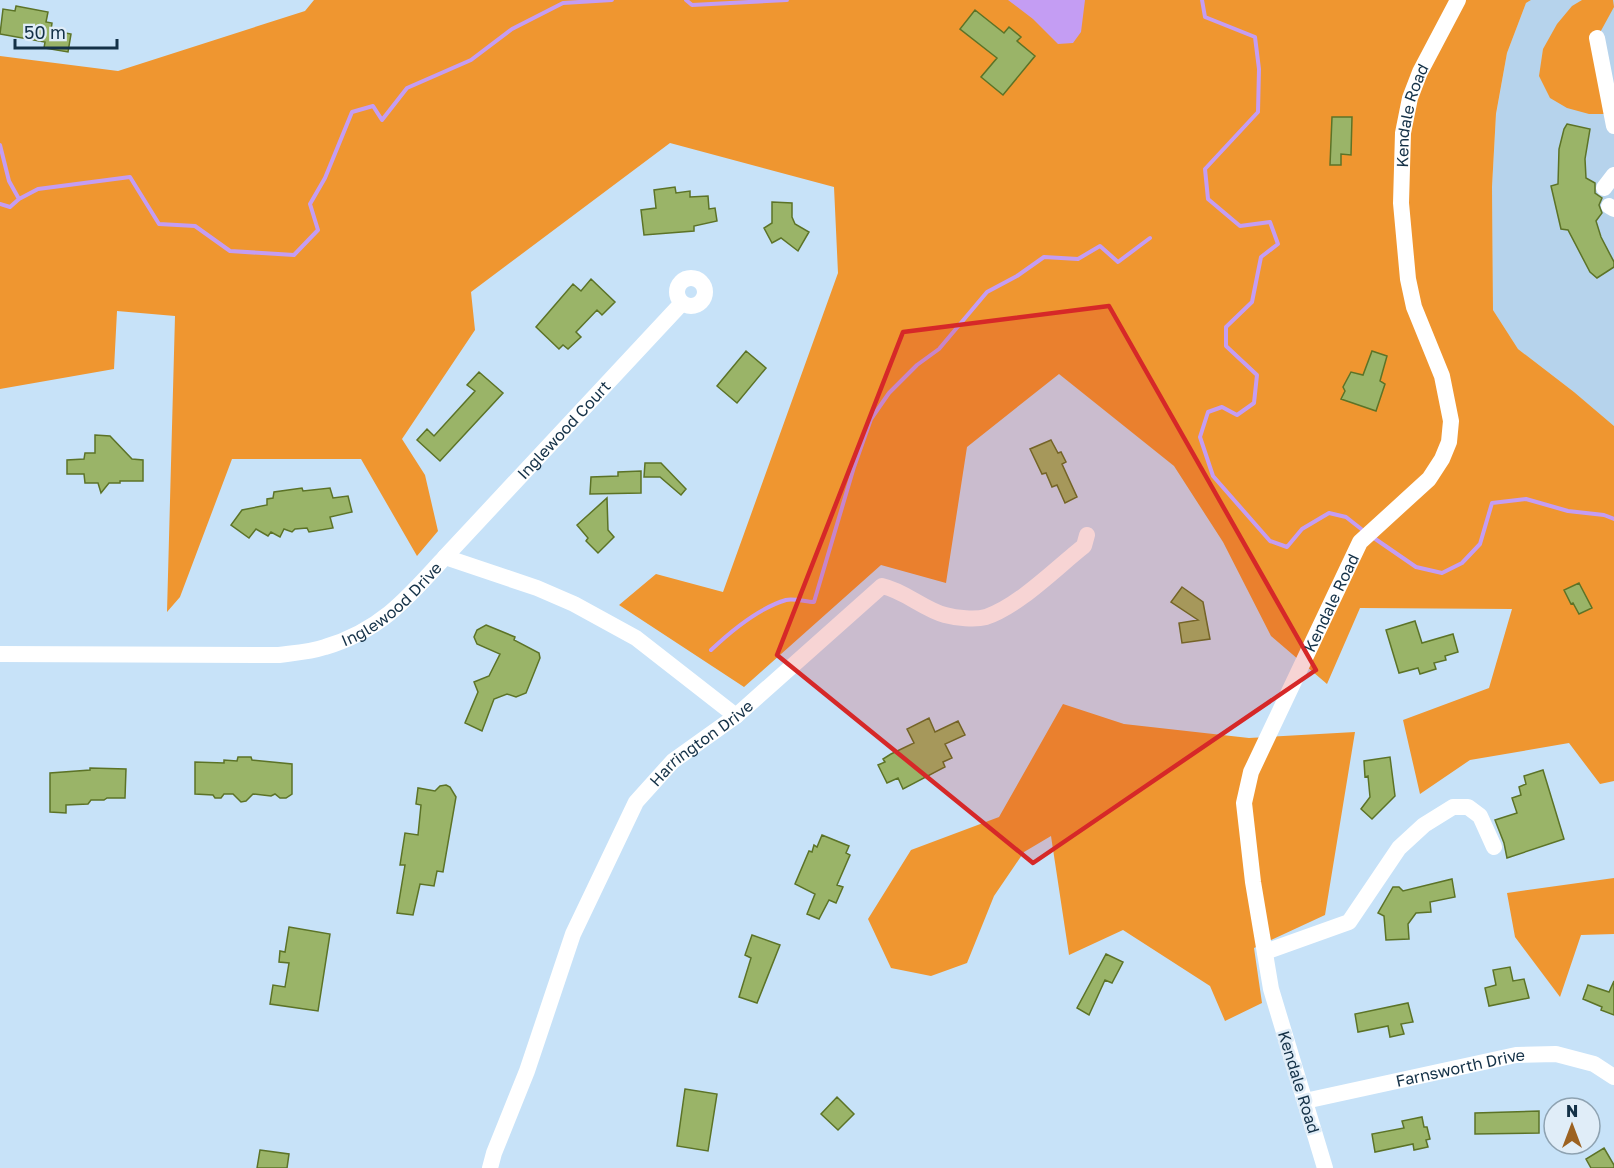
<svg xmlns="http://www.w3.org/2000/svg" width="1614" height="1168" viewBox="0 0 1614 1168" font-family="'Golos Text',sans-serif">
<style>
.built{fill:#b6d3ec}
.green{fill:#ef9630}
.water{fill:#c49df3}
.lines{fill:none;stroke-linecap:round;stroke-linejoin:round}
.stream{stroke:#c49df3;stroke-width:4}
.building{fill:#9ab468;stroke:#5c7327;stroke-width:1.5}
.minor{stroke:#fff;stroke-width:16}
.marked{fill:#d62828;fill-opacity:0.2;stroke:#d62828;stroke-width:4.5;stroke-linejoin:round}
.labels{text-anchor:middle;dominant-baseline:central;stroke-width:5;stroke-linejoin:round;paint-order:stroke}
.street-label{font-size:16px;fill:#143147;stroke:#e0edf8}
</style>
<rect width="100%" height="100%" fill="#c7e2f8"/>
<path class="built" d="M1531 0H1614V426L1574 392 1518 349 1493 310 1492 187 1496 115 1507 53 1526 3Z"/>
<path class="green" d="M314 0H1531L1526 3 1507 53 1496 114 1492 187 1493 310 1518 349 1574 392 1614 426V781L1600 784 1569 743 1470 760 1420 794 1403 720 1489 688 1512 609 1360 608 1327 684 1271 636 1223 542 1174 466 1059 374 967 447 946 583 881 565 744 687 619 605 656 574 723 592 838 273 834 187 670 143 471 292 475 330 402 439 425 475 438 531 417 556 361 459H232L180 597 167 612 175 316 117 311 114 369 0 389V56L118 71 305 11Z
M1582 0H1613L1614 7 1597 38 1612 114H1589L1567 108 1550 98 1539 76 1543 49 1557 24 1572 6Z
M1063 704 1124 724 1249 738 1355 732 1325 915 1254 948 1262 1003 1225 1021 1210 986 1123 930 1069 955 1051 836 1024 852 994 896 967 963 931 976 891 968 868 919 911 850 999 817Z
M1614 878V934L1581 935 1560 997 1515 937 1507 893Z"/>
<path class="water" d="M1008 0H1085L1081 32 1073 43 1058 44 1033 19Z"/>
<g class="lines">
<path class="stream" d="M686 0 692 5 787 0
M1202 0 1205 17 1255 37 1259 69 1258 112 1205 169 1208 199 1240 226 1270 222 1278 244 1261 257 1252 302 1226 327V346L1257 375 1254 403 1237 415 1222 407 1208 412 1200 437 1213 476 1270 541 1287 547 1302 529 1329 513 1346 517 1365 532
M0 145 9 181 19 199 38 189 130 177 159 224 195 226 230 251 294 255 318 230 310 204 325 178 352 112 373 106 382 120 407 88 471 60 512 29 563 3 612 0
M0 204 10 207 19 199
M1371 536 1416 567 1442 573 1462 563 1480 544 1492 503 1526 499 1568 511 1604 515 1614 519
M711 650C731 631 759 608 786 600 794 598 806 602 814 602L854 467 871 419 889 393 917 365 939 349 987 292 1017 276 1044 257 1078 259 1100 246 1118 262 1150 238"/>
</g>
<path class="building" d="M16 6 48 12 46 22 52 23 51 30 71 34 68 52 44 48 45 42 0 34 3 9 15 11Z
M975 10 1004 33 1009 27 1021 37 1017 41 1035 56 1003 95 981 77 997 58 960 29Z
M1332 117H1352L1351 155 1341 154V165H1330Z
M1567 124 1590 129 1585 159 1586 178 1595 183V193L1602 198 1599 205 1602 213 1596 221 1601 237 1614 262V267L1597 278 1590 272 1568 230 1561 229 1551 186 1558 184 1559 149 1564 129Z
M675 187 676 193 690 191V197L708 196 709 209 715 208 717 221 694 226V231L644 235 641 210 656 208 654 190Z
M772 202 792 203V217L795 224 809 232 798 251 781 238 772 243 764 228 772 223Z
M591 279 615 302 602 315 597 310 576 332 581 337 568 349 563 345 559 349 536 327 573 284 581 291Z
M746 351 766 368 737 403 717 386Z
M1372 351 1387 356 1380 381 1385 384 1376 411 1341 399 1345 391 1343 387 1351 372 1363 375Z
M479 372 503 393 440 461 417 440 427 429 434 436 475 391 467 385Z
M95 435 110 436 132 459 143 460V481H120V483H109L101 493 98 483H85L84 474H67V460L84 459 85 453H95Z
M1051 440 1058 453 1061 452 1066 462 1062 464 1077 497 1065 503 1057 485 1052 487 1046 473 1042 474 1030 449Z
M645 463H661L686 489 681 495 660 477H644Z
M641 471V493L590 494 591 477 618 476V472Z
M302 488 303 491 330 488 333 498 348 496 352 512 330 517 333 528 309 532 307 528 295 529 292 532 284 529 280 537 271 532 268 536 256 529 249 538 231 525 242 510 267 505V499L273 498 274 492Z
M607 498 608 530 614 537 598 553 586 541 588 538 577 525Z
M1579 583 1592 608 1579 614 1573 603 1571 604 1564 590Z
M1182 587 1203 602 1210 639 1182 643 1179 623 1198 620 1171 602Z
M1415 621 1422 643 1453 634 1458 652 1445 656 1446 660 1434 663 1436 669 1420 674 1418 668 1399 673 1386 630Z
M486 625 515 637 514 640 539 653 540 658 526 693 516 697 507 694 494 699 482 731 465 723 478 692 474 682 489 676 500 654 477 644 474 637 477 630Z
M929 718 935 732 958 721 965 735 945 744 952 758 943 762 945 767 903 789 898 778 887 783 878 765 885 762 883 759 891 754 914 743 907 729Z
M238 757H251L252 760 292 764V794L286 798H280L275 794 271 796 253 794 246 801 241 802 233 794H224L221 798H215L213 795 195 794V762L224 763V760L237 761Z
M1390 757 1395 796 1372 819 1361 809 1370 797 1368 776 1365 777 1364 761Z
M90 768 126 769 125 798H107L104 800H91L88 804 66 805V813L50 812V773L90 770Z
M1543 770 1564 839 1507 858 1504 843 1495 820 1517 813 1512 798 1521 795 1519 787 1526 784 1524 776Z
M446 785 450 787 456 797 443 872 437 871 434 886 420 884 413 915 397 913 405 865H400L405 833 418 835 421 805 416 804 418 788 435 791 440 786Z
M822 835 849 846 846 853 850 855 837 885 843 887 836 903 829 900 819 919 807 914 815 894 795 884 809 851 812 852 814 845 817 847Z
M1452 879 1455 897 1430 902 1431 912 1416 913 1408 924 1409 939 1386 940 1384 916 1378 913 1393 887H1399L1403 891Z
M289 927 330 934 318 1011 270 1004 273 985 285 987 289 963 279 962 280 951 285 952Z
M752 935 780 945 757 1003 739 997 751 958 745 955Z
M1106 954 1123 962 1112 983 1105 980 1089 1015 1077 1008Z
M1510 967 1513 981 1524 979 1529 998 1489 1006 1485 988 1496 985 1493 970Z
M1614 981V1015L1601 1010 1602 1007 1583 999 1588 985 1609 992Z
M1408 1003 1413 1022 1401 1024 1404 1034 1390 1037 1388 1026 1358 1032 1355 1014Z
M685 1089 717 1094 708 1151 677 1146Z
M837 1097 854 1114 838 1130 821 1114Z
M1539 1111V1133L1475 1134V1113Z
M1422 1117 1424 1127H1427L1430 1139 1426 1140 1428 1147 1414 1150 1413 1144 1375 1152 1372 1134 1404 1128 1402 1121Z
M1604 1148 1614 1165V1168H1591L1586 1159Z
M260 1150 289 1154 287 1168H257Z"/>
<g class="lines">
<g class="minor">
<path d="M1597 38 1614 126"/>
<path d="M1604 188 1614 175"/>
<path d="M1609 206 1614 209"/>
<circle cx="691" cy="292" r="14"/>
<path id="s1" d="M445 557 682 303"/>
<path id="s2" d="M0 654 279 655C294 653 310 652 325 647 380 631 408 598 445 557L537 588 574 604 636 638 736 716"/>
<path d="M1265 952 1349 922 1399 848 1424 825 1453 807H1468L1480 816 1494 847"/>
<path id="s3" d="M1305 1101 1516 1055 1556 1054 1594 1064 1614 1077"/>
<path id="s4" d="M490 1168 494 1153 527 1071 573 934 636 802 673 761 736 716 882 586C905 591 923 609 945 615 956 618 975 620 986 617 1019 606 1056 568 1084 546L1087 535"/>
<path id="s5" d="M1325 1168 1271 989 1253 882 1244 803 1251 772 1360 542 1429 479 1442 459 1449 442 1451 421 1442 376 1414 307 1408 279 1401 203 1403 133 1410 98 1420 72 1458 0"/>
</g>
</g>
<path class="marked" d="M1109 306 1316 670 1033 863 777 655 903 332Z"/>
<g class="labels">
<g class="street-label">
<text stroke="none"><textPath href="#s5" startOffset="1132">Kendale Road</textPath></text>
<text stroke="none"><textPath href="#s1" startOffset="174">Inglewood Court</textPath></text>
<text stroke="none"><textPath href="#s2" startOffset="406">Inglewood Drive</textPath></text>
<text stroke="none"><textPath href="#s5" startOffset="594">Kendale Road</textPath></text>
<text stroke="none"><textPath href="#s4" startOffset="483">Harrington Drive</textPath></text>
<text stroke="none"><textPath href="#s3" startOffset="159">Farnsworth Drive</textPath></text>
<text transform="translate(1299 1082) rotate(73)">Kendale Road</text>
</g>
</g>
<g transform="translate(1572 1126)"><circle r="28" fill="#e0edf8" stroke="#8ea2b1" stroke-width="1.5"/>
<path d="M0-4.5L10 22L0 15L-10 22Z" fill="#9c6221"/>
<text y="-9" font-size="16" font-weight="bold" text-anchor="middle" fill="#143147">N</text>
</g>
<path d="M15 39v9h102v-9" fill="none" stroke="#143147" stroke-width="3"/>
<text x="24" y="39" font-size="18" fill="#143147" stroke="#e0edf8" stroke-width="4.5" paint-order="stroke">50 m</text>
</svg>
